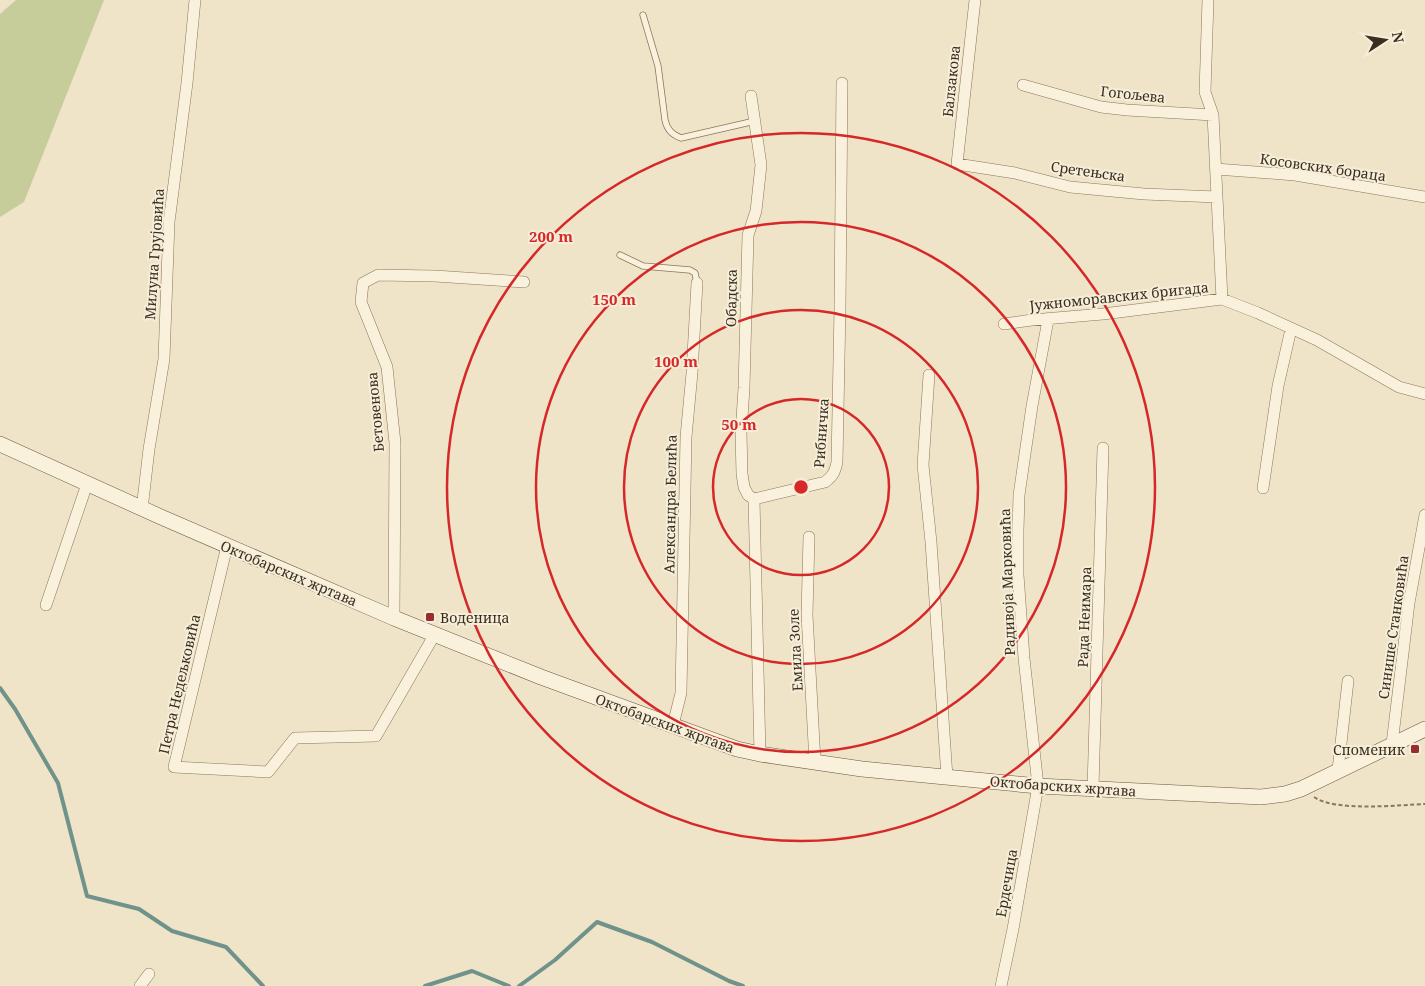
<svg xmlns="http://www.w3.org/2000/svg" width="1425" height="986" viewBox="0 0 1425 986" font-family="'Noto Serif',serif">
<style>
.green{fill:#c6cd9b}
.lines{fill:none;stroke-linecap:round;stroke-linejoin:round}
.stream{stroke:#6f928a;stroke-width:4}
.lane-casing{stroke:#8b765d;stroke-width:7}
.street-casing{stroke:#8b765d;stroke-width:12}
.secondary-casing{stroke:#6d5740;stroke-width:16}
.path{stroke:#8b765d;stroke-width:2;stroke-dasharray:4 2.5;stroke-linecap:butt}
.lane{stroke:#f9f1db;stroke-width:5.5}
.street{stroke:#f9f1db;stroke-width:11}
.secondary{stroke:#f9f1db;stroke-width:15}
.ring{fill:none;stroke:#d62828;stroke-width:2.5}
.poi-dot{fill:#9a2e2c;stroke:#f6eed8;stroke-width:2}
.labels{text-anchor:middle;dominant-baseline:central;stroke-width:4;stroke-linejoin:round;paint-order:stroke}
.street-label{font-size:14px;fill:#3b2e20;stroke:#f6eed8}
.poi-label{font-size:14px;fill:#3b2e20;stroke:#f6eed8;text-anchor:start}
.centre{fill:#d62828;stroke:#f6eed8;stroke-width:2.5}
.ring-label{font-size:15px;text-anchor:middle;font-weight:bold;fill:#d62828;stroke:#f6eed8;stroke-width:4;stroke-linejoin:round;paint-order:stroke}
</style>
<rect width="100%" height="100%" fill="#efe4c8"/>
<path class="green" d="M16 0H104L24 202 0 217V14Z"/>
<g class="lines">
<path class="stream" d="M0 688 15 709 58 783 87 896 139 909 172 931 226 947 263 986
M425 986 472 971 509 986
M519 986 555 960 597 922 652 942 729 981 743 986"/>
<g class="lane-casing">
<path id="lane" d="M643 15 658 66 665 120C667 129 671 134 681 138L755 121
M620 255 643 266 690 270 695 273 697 283"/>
</g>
<g class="street-casing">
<path id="street" d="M975 0 957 164 1015 173 1070 187 1144 194 1217 197
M1208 0 1205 92 1213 115 1222 299
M1023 85 1101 107 1127 110 1213 115
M751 96 761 165 756 211 748 235 744 388 741 433 742 474 744 487 748 495 754 499
M1216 169 1295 175 1425 197
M1004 324 1032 320 1103 314 1222 299 1258 313 1317 340 1399 387 1425 394
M929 375 923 465 931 542 947 777
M1263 488 1278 386 1291 329
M142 509 149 449 164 359 169 222 187 83 195 0
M809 537 807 615 815 762
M227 546 174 767 268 772 295 738 376 736 435 634
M46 605 87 484
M394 618 395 443 387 367 361 302 363 283 378 275 435 276 524 282
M673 725 681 693 686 437 692 373 697 283
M1392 744 1409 603 1425 515
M760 754 754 499 825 482C833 476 835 472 837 462L840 308 842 83
M1338 770 1348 681
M1093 788 1103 448
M140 986 149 974
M1001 986 1013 929 1038 786 1024 658 1018 575V531L1019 495 1032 406 1048 320"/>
</g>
<g class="secondary-casing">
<path id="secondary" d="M0 444 161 517 394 618 541 677 737 749 760 754 862 769 1038 786 1261 797 1285 794 1301 789 1425 729"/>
</g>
<path class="path" d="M1314 797C1336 812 1398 805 1425 804"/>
<use href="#lane" class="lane"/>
<use href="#street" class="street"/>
<use href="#secondary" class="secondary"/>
</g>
<g class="ring">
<circle cx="801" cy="487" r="88"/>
<circle cx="801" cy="487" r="177"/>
<circle cx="801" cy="487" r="265"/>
<circle cx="801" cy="487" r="354"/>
</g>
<g class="poi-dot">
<rect x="425" y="612" width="10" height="10" rx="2.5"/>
<rect x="1410" y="744" width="10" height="10" rx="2.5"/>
</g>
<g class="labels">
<g class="street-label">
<text transform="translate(951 81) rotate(-84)">Балзакова</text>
<text transform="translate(1133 94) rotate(6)">Гогољева</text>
<text transform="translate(1323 167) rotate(8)">Косовских бораца</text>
<text transform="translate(1088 171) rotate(8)">Сретењска</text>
<text transform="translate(154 254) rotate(-86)">Милуна Грујовића</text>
<text transform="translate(1119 296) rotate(-6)">Јужноморавских бригада</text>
<text transform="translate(731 298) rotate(-89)">Обадска</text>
<text transform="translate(375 412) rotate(-95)">Бетовенова</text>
<text transform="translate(821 433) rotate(-86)">Рибничка</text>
<text transform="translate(670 504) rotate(-89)">Александра Белића</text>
<text transform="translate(289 573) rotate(23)">Октобарских жртава</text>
<text transform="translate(1007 582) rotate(-92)">Радивоја Марковића</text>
<text transform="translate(1084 617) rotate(-88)">Рада Неимара</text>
<text transform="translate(1393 627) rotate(-82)">Синише Станковића</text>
<text transform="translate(795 650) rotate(-93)">Емила Золе</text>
<text transform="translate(179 684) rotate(-77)">Петра Недељковића</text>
<text transform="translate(665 723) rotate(20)">Октобарских жртава</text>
<text transform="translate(1063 786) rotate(4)">Октобарских жртава</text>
<text transform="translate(1006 883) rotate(-80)">Ердечица</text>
</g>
<g class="poi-label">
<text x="440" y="617">Воденица</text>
<text x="1405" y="749" text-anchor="end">Споменик</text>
</g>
</g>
<circle cx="801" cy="487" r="8" class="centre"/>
<g class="ring-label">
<text x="551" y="242">200 m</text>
<text x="614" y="305">150 m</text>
<text x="676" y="367">100 m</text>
<text x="739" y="430">50 m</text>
</g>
<g transform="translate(1385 40) rotate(78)" stroke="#f6eed8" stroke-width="4" paint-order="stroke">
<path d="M0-4L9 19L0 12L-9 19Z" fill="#3b2e20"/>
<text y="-8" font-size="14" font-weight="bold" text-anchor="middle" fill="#3b2e20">N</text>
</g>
</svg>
